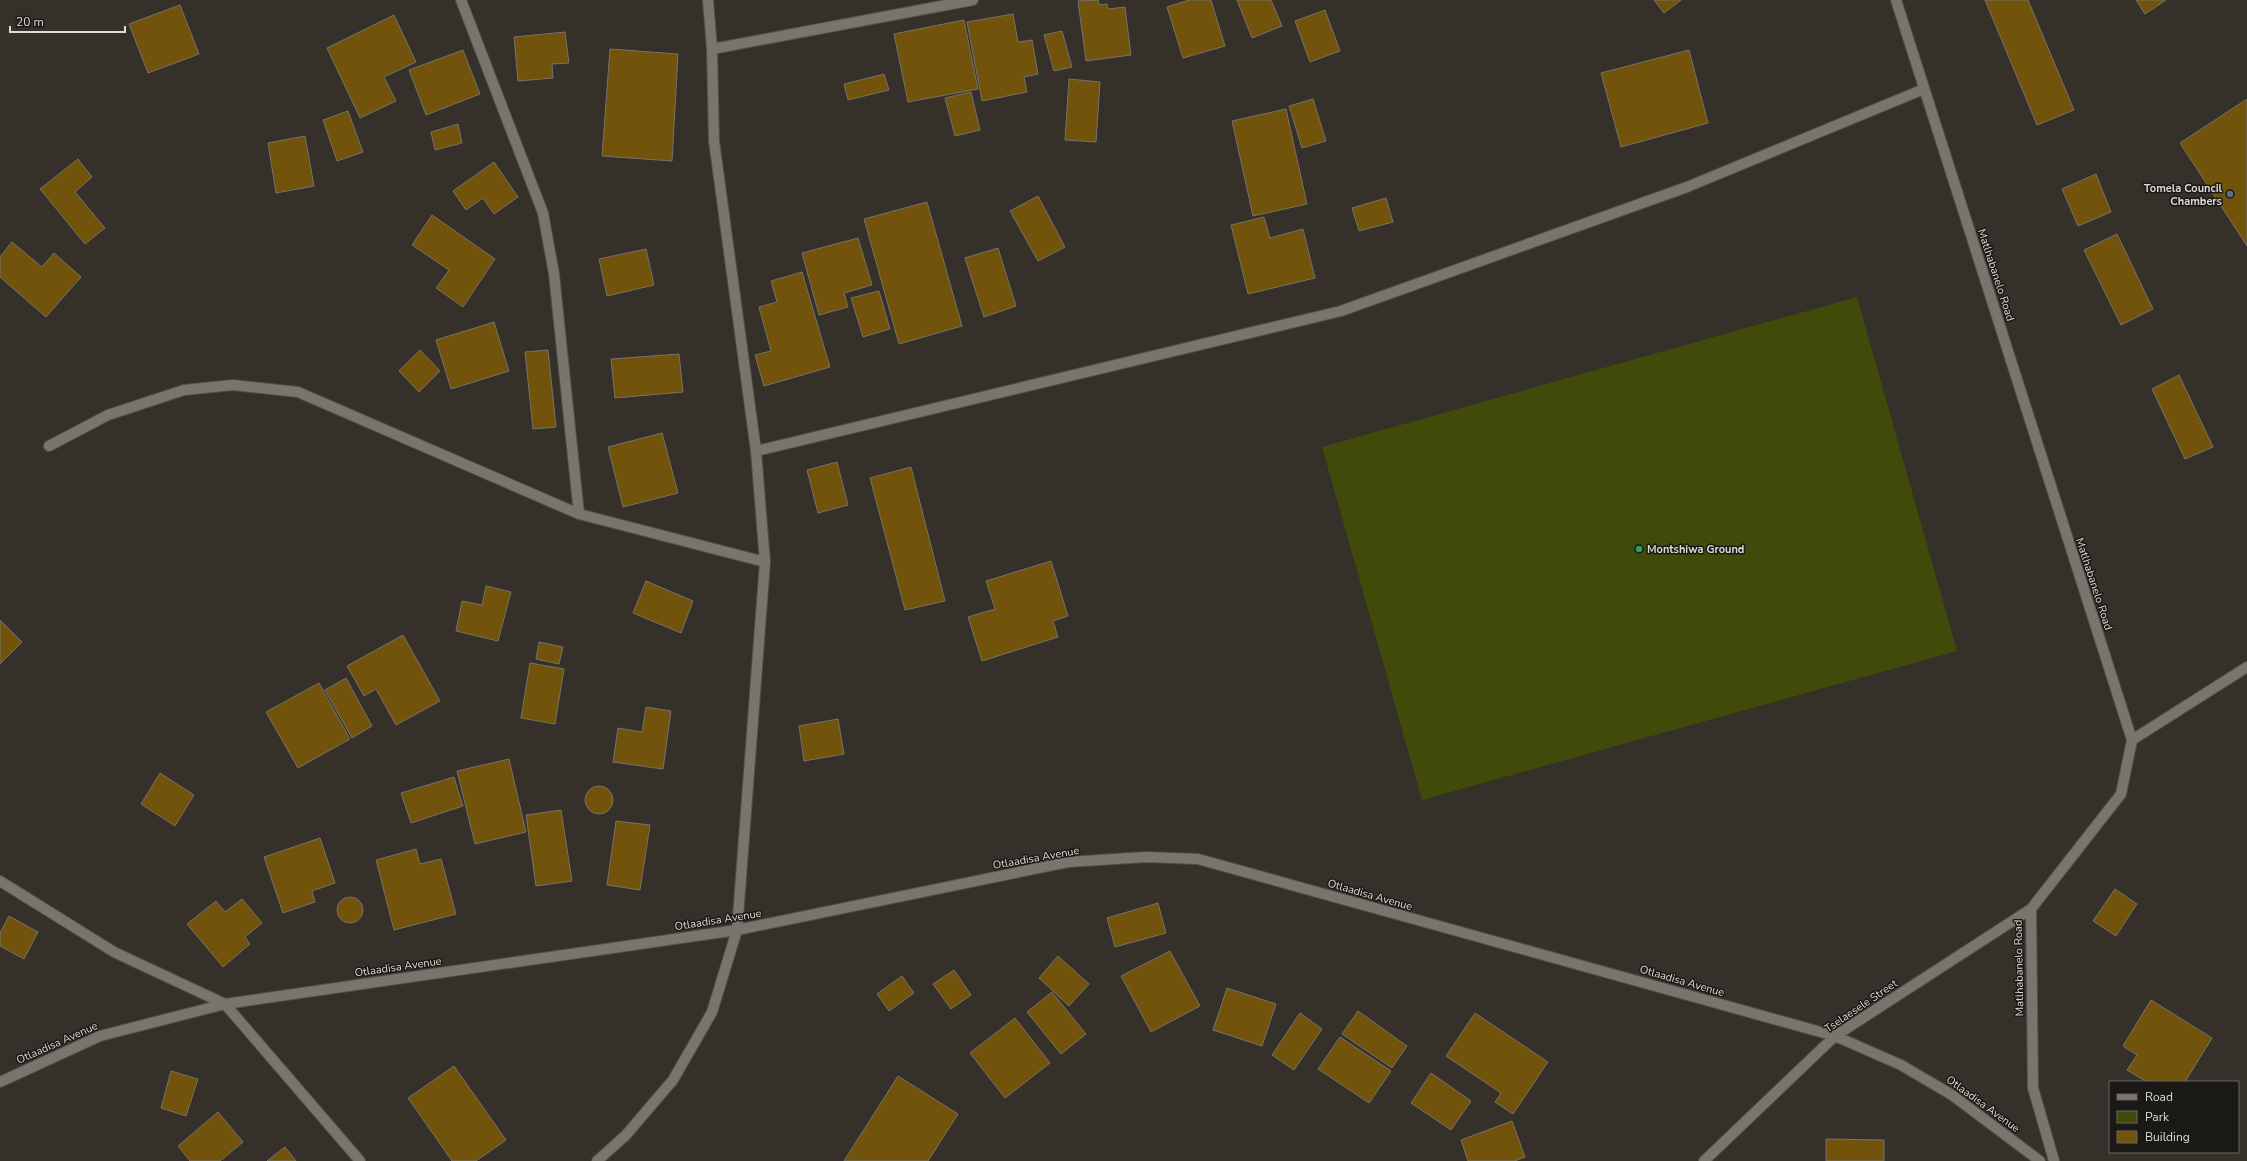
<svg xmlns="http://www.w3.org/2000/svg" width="2247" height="1161" viewBox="0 0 2247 1161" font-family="'Nunito Sans',sans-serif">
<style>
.green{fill:#404b09}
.building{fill:#72530b;stroke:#777269}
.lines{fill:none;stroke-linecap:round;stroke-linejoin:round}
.minor-casing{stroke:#534f49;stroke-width:12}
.minor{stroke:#79746c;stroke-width:10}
.service-dot{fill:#5c6f8a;stroke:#1b1916;stroke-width:1.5}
.leisure-dot{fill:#2e9e5b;stroke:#1b1916;stroke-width:1.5}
.labels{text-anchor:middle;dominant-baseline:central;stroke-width:3;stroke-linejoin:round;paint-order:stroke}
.poi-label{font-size:11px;font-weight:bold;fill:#dedbd7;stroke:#1b1916;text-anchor:end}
.street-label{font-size:11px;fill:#dedbd7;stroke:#1b1916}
</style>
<rect width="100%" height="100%" fill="#35312a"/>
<path class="green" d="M1857 297 1957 651 1422 800 1322 447Z"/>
<path class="building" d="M1098 0 1099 5 1107 4 1108 9 1125 7 1131 55 1086 61 1078 1Z
M1189 0H1211L1225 46 1183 58 1167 7Z
M1237 0H1271L1282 26 1252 38Z
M1654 0H1681L1664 13Z
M1985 0H2028L2074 110 2037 125Z
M2136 0H2166L2145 14Z
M180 5 199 54 148 73 129 24Z
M1325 10 1340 51 1310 62 1295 21Z
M1013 14 1018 42 1032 40 1038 74 1024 77 1027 92 982 101 967 22Z
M394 15 416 62 384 77 396 101 360 118 327 48Z
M964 20 978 89 908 102 894 34Z
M1062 31 1072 67 1054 71 1044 35Z
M565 32 569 63 552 64 553 78 518 81 514 37Z
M610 49 678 54 672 161 602 156Z
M463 50 480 94 426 115 409 70Z
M1689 50 1708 123 1621 147 1601 73Z
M884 74 889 90 848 100 844 84Z
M1069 79 1100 82 1096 142 1065 140Z
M971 92 980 130 955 136 945 98Z
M1313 99 1326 141 1302 148 1289 106Z
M2247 99V246L2180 143Z
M1286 109 1307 204 1253 216 1232 121Z
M348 111 363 152 337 161 323 120Z
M458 124 462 143 435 150 431 132Z
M305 136 314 186 276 193 268 143Z
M78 159 92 177 75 192 105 228 85 244 40 189Z
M494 162 518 197 494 214 483 198 466 210 453 191Z
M2096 174 2111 212 2078 226 2062 189Z
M1038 196 1065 247 1038 261 1010 211Z
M1386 198 1393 222 1359 231 1352 208Z
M927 202 962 326 899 344 864 219Z
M432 215 495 259 463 307 436 288 449 270 412 245Z
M1264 217 1270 238 1303 229 1315 278 1248 294 1231 225Z
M2117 234 2153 309 2121 325 2084 250Z
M858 238 872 285 844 293 848 307 819 315 802 253Z
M12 242 42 267 54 253 81 277 46 317 0 277V257Z
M998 248 1016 306 984 317 965 258Z
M646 249 654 285 607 296 599 259Z
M802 272 830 367 764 386 755 355 771 351 759 307 777 302 771 281Z
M879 291 890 329 863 337 851 298Z
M494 322 509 371 451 389 436 340Z
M420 350 440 371 419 392 399 371Z
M548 350 556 427 533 429 525 352Z
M679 354 683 392 615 398 611 359Z
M2179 375 2213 447 2185 459 2152 389Z
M662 433 678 493 623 507 608 447Z
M837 462 848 505 818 513 807 470Z
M911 467 945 601 905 610 870 478Z
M1051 561 1068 616 1053 621 1058 637 982 661 968 617 995 609 986 581Z
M646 581 693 601 681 633 633 613Z
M486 586 511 592 498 641 456 631 462 601 482 605Z
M0 620 22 642 0 664Z
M403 635 440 701 396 725 376 689 364 696 347 666Z
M539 642 563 647 559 664 536 659Z
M530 663 564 669 555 724 521 718Z
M346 678 372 726 352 738 325 690Z
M319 683 350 739 298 768 266 712Z
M646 707 671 711 663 769 613 762 618 728 642 732Z
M838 719 844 754 804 761 799 726Z
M509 759 526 832 475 844 457 771Z
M160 773 194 795 175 826 141 804Z
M454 777 463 806 411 823 401 793Z
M585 800a14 14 0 1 1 28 0a14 14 0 1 1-28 0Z
M561 810 572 881 536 886 526 815Z
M616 821 650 825 640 890 607 885Z
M320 838 335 883 312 891 315 902 283 913 264 857Z
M416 849 420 864 441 859 456 914 394 930 376 860Z
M2115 889 2137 904 2116 936 2093 921Z
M337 910a13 13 0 1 1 26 0a13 13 0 1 1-26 0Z
M242 899 262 923 245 937 250 944 223 967 187 924 216 901 225 912Z
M1158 903 1166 933 1115 947 1107 918Z
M9 916 38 932 24 959 0 946V933Z
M1170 951 1200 1006 1151 1032 1121 976Z
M1058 956 1089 984 1069 1006 1039 978Z
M954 970 971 995 951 1009 933 984Z
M902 976 914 993 889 1011 877 994Z
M1227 988 1276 1004 1262 1046 1213 1030Z
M1052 992 1086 1034 1061 1054 1027 1012Z
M2151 1000 2212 1038 2185 1082H2147L2127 1070 2137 1055 2123 1046Z
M1358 1011 1407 1046 1392 1068 1342 1034Z
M1300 1013 1322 1029 1294 1070 1272 1055Z
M1475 1013 1548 1062 1513 1114 1495 1102 1501 1093 1446 1056Z
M1015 1018 1050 1063 1005 1098 970 1053Z
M1340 1037 1391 1071 1369 1103 1318 1069Z
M454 1066 506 1140 476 1161H452L408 1098Z
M171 1071 198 1079 186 1116 161 1108Z
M1431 1073 1471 1101 1451 1130 1411 1103Z
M898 1076 958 1114 928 1161H844Z
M218 1112 243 1142 220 1161H190L178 1146Z
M1512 1121 1525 1157 1515 1161H1468L1461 1140Z
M1826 1139 1884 1140V1161H1826Z
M285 1147 296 1161H267Z"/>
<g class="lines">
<g class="minor-casing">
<path id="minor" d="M461 0 543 213 554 274 579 514
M1896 0 2132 740 2121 794 2031 909 2033 1088 2054 1161
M712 49 973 0
M49 446 108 415 184 390 233 385 298 392 579 514 765 562
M756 451 1341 311 1687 187 1924 89
M2132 740 2247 667
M0 881 114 952 225 1004 360 1161
M0 1082 100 1036 225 1004 737 930 1068 862 1146 857 1198 859 1835 1036 1901 1065 1952 1095 2040 1161
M597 1161 626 1135 673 1080 712 1012 737 930 765 562 756 451 714 141 712 49 708 0
M1704 1161 1835 1036 2031 909"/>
</g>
<use href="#minor" class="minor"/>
</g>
<circle class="service-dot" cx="2230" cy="194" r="4"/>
<circle class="leisure-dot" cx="1639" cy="549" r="4"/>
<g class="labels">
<g class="poi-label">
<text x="2222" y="188">Tomela Council<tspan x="2222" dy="13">Chambers</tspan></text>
<text x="1647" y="549" text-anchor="start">Montshiwa Ground</text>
</g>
<g class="street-label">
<text transform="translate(1996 275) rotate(72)">Matlhabanelo Road</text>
<text transform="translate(2094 584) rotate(72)">Matlhabanelo Road</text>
<text transform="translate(1036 858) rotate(-10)">Otlaadisa Avenue</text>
<text transform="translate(1370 895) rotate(16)">Otlaadisa Avenue</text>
<text transform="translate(718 920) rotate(-9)">Otlaadisa Avenue</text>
<text transform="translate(398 967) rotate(-8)">Otlaadisa Avenue</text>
<text transform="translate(2019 968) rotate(-91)">Matlhabanelo Road</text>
<text transform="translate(1682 981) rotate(16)">Otlaadisa Avenue</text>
<text transform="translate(1861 1006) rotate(-34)">Tselaesele Street</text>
<text transform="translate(57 1043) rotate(-24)">Otlaadisa Avenue</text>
<text transform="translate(1983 1104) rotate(36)">Otlaadisa Avenue</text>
</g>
</g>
<rect x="2109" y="1081" width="130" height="72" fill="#1b1916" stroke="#696763"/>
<rect x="2117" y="1094" width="20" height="6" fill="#79746c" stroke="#696763"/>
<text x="2145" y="1101" font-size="12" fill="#dedbd7">Road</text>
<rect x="2117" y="1111" width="20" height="12" fill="#404b09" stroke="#696763"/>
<text x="2145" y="1121" font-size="12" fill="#dedbd7">Park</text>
<rect x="2117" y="1131" width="20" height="12" fill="#72530b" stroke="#696763"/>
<text x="2145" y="1141" font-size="12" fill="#dedbd7">Building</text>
<path d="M10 26v6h115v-6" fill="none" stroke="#dedbd7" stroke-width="2"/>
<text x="16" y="26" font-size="12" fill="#dedbd7" stroke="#1b1916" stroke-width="3" paint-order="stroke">20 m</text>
</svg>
